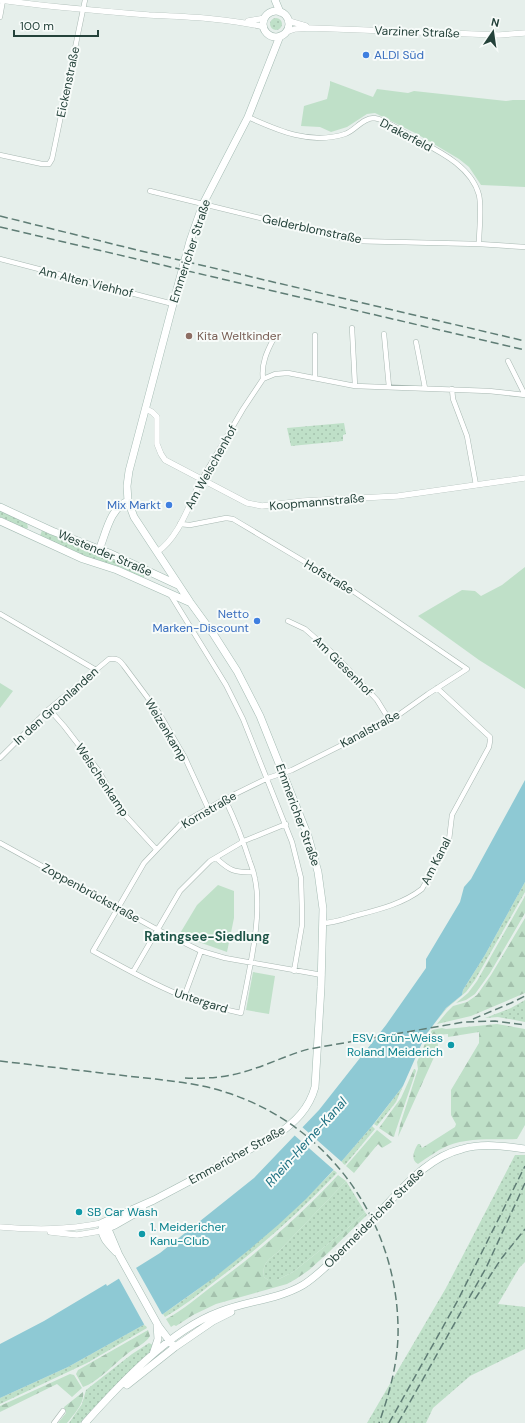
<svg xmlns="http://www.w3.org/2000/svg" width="525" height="1423" viewBox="0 0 525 1423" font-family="'DM Sans',sans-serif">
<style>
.grass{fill:url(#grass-dots)}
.forest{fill:url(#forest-firs)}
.green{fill:#bfe0c8}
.water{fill:#8ec9d4}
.pier{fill:#e6efeb}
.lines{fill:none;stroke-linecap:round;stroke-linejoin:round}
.minor-casing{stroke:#a8b8b2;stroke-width:5.5}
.tertiary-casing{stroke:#a8b8b2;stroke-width:6}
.secondary-casing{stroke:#a4bbb3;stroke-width:8}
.minor{stroke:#fff;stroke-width:4.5}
.tertiary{stroke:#fff;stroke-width:5.5}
.secondary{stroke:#fff;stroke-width:7}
.rail{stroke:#5f7d75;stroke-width:1.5;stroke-dasharray:8 4;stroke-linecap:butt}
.shop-dot{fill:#3f7fe0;stroke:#f7fbf9;stroke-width:1.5}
.education-dot{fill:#8d6e63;stroke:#f7fbf9;stroke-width:1.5}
.culture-dot{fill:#0f9aa8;stroke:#f7fbf9;stroke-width:1.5}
.labels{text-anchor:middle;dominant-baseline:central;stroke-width:4;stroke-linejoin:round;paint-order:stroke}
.street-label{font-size:12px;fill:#24423a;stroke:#f7fbf9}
.shop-label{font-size:12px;fill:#366cbe;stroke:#f7fbf9;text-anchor:end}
.education-label{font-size:12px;fill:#785e54;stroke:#f7fbf9;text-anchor:start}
.culture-label{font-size:12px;fill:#0d838f;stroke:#f7fbf9;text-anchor:start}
.neighbourhood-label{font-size:13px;font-weight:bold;fill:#1f5548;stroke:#f7fbf9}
.water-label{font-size:13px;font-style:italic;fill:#1c6f80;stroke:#f7fbf9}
</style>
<defs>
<pattern id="grass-dots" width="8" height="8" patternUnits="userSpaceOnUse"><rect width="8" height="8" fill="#bfe0c8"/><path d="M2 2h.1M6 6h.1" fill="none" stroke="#a4c1ad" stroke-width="1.8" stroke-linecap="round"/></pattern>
<pattern id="forest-firs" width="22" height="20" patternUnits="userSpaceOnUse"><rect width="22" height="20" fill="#bfe0c8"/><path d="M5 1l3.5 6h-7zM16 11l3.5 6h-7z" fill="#a4c1ad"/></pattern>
</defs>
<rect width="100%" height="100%" fill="#e6efeb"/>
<path class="grass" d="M270 24a6 6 0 1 1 12 0a6 6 0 1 1-12 0Z
M344 423 346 434 343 435V441L291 446 287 428Z
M0 510 27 523 28 528 26 529 0 518Z
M43 528 48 532 109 556 146 573 143 579 39 538Z
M525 882V892L475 980 466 992 447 1008 434 1024 446 1008 462 995 463 990 485 955Z
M525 1000V1022L498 1017 485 1018 511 1008Z
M403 1086 396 1102 377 1126 374 1124Z
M372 1126 375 1129 345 1165 341 1162Z
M515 1155H525V1262L519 1268 498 1304 525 1307V1349L470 1376 433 1408 426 1423H367L446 1288Z
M334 1170 337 1173C299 1213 258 1249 214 1282 198 1295 182 1307 165 1317L163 1314C225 1272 282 1224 334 1170Z
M346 1181 365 1212 348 1228 293 1272 277 1280H268L264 1277C262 1263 268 1260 278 1252Z
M145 1324 147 1328 87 1363 0 1404V1398L68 1367Z
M149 1343 153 1345 150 1354 116 1385 80 1423H69L82 1404 86 1390 132 1354Z"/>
<path class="forest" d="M525 896V913L490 973 475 994 466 1000 456 1003 468 993 477 981Z
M525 918V993L471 1016 437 1024 447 1012 453 1006 467 1002 477 995 491 975Z
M497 1024 525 1029V1125L517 1139C494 1140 469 1137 447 1146 436 1151 427 1158 418 1164 410 1160 414 1150 418 1144H420L422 1148 455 1127 456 1124 451 1115V1090L479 1043V1032L448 1037V1034L437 1035 438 1046 435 1055 398 1137 400 1125 418 1069 417 1062 428 1037 432 1030 442 1028 446 1029Z
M414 1069H415L416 1071 395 1133 394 1137 391 1136 379 1128 401 1098Z
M377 1130 392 1142 382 1148 378 1144 354 1173 346 1166Z
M338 1175 346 1181 278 1252C268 1260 262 1263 264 1277L268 1280H277L293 1272 348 1228 365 1212 367 1215 330 1251 309 1270 296 1279 287 1284 216 1304 193 1315 176 1326 174 1325 171 1327 166 1319C183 1310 199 1296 215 1284 260 1251 301 1215 338 1175Z
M148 1330 150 1336C146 1343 138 1346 131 1351 118 1360 97 1383 83 1387L76 1374 78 1370Z
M70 1374 74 1375 82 1388 72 1397 57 1384 0 1412V1406Z
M83 1392C85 1403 74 1414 67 1423H58L66 1413 64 1407Z"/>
<path class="green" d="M330 81 373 97 377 89 408 93 414 91 506 101 513 100H525V187L481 185 469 167 459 159 417 134 375 113 367 114 347 127 331 132 320 127 301 126 304 106 327 99 330 85Z
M525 567V689L479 660 418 616 462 590 475 591 481 596 502 585Z
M0 683 13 691 0 708Z
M218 885 234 891V918L227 952 179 935 197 905Z
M253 972 275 976 269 1014 246 1010Z"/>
<path class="water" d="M525 780V882L485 955 463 990 462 995 446 1008 425 1036 403 1086 372 1126 341 1162 306 1199 278 1225 250 1249 215 1277 163 1314 68 1367 0 1398V1344L44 1321 106 1284 107 1286 160 1253 254 1178 319 1110 386 1025 426 968V959L460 902 464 887 471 879Z"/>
<path class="pier" d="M301 1126 343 1163 335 1171 293 1134Z
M135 1266 163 1316 145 1326 118 1277Z"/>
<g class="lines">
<g class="minor-casing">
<path id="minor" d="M0 17 3 0
M248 117C279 131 311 145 345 134 355 131 362 118 374 118 384 119 402 131 412 137 436 150 471 165 479 195 482 210 479 228 479 244
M0 155 42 164H49L52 159 85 0
M150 191 354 241 479 244 525 247
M0 259 173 304
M352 328 355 386
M384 334 389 387
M315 335V378
M416 342 425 388
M508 361 525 395
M263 379C261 364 267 351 274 338
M452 389 453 399 467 436 476 485
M202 479 243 409 263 379 275 374 288 373 355 386 489 391 525 395
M180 524 190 525 226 518 233 519 347 587 467 669 428 694 390 721 292 770 268 778 225 799 181 824 144 863 93 951C123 967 153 985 185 997 203 1004 222 1009 241 1013 248 975 263 917 255 879 254 873 252 867 250 862 243 840 235 820 225 799
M170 594 226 685 243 719 292 842 301 878 302 912V925L294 971
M0 614 96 670
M288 621 305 629 336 656 377 700 390 721
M49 709 64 726 98 770 123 813 156 849
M0 758 49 709 109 659C117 658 120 660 124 666L159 713 185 758 208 808
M0 843 158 930 201 951 225 958 322 975
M216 858C229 870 234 873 253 872
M323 923C334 923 344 919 354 916 377 910 403 904 422 889L449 840 452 815 489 747 490 741V737L437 688
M133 972 180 891 210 861 244 841 286 824
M184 997 201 951
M54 1423 63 1411"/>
</g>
<g class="tertiary-casing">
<path id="tertiary" d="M0 0C49 7 99 11 149 15 188 17 226 18 264 27
M248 21 265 18
M289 21 306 26
M286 32 295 29 310 28 499 35 525 33
M146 409 152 412 157 417V444L161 454 165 460 247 503 262 506 303 501 398 496 525 478
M157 552C179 538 190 502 202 479
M0 1227C36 1230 66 1230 102 1223
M50 1232 77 1235 101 1231"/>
</g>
<g class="secondary-casing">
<path id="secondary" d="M275 0 280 12
M263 24a13 13 0 1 1 26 0a13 13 0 1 1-26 0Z
M0 507 52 531 109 553 178 585
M0 521 83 559 117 570 189 602
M99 550C106 533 110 508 128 501
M102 1223 154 1200 277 1135C295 1122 309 1109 315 1087L321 987 323 909 318 872 308 836 260 716 237 671 214 635 190 602 134 517 128 501 127 486 129 471 173 304 190 241 203 204 248 117 280 36
M102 1223 108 1229 119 1255 159 1327 172 1344
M102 1228C101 1238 110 1245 116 1252
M101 1231 115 1225 143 1209
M153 1354 158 1339 157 1325
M127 1385 175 1347 213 1321 231 1312
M85 1423C120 1384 170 1330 219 1312 246 1301 277 1300 303 1285 313 1279 322 1270 331 1262 352 1242 372 1221 392 1199 412 1178 433 1156 462 1149 482 1143 504 1146 525 1149"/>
</g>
<use href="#minor" class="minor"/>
<use href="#tertiary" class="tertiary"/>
<use href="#secondary" class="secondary"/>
<path class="rail" d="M0 216 141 251 525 341
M0 227 525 350
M473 1019 511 1003 525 996
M0 1061C42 1066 85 1071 127 1076 161 1080 196 1082 228 1093 329 1126 396 1221 398 1326 399 1359 390 1392 379 1423
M185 1078C208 1079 231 1077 253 1069 272 1063 290 1054 309 1049L464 1022 495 1021 525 1025
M475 1299 501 1259 525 1229
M389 1423 458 1300 525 1166
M398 1423 486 1268 525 1183"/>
</g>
<g class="shop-dot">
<circle cx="366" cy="55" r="4"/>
<circle cx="169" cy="505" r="4"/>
<circle cx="257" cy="621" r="4"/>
</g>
<circle class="education-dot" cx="189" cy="336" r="4"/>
<g class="culture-dot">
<circle cx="451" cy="1045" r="4"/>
<circle cx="79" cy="1212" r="4"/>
<circle cx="142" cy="1234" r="4"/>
</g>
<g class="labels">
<g class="street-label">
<text transform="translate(417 32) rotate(2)">Varziner Straße</text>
<text transform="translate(68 82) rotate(-78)">Eickenstraße</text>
<text transform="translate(406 135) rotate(28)">Drakerfeld</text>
<text transform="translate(312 229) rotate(12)">Gelderblomstraße</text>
<text transform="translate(190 251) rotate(-72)">Emmericher Straße</text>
<text transform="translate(86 282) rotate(14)">Am Alten Viehhof</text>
<text transform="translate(211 467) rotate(-61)">Am Welschenhof</text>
<text transform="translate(317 502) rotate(-5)">Koopmannstraße</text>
<text transform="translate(105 553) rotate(23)">Westender Straße</text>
<text transform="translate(329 577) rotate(31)">Hofstraße</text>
<text transform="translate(343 666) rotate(45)">Am Giesenhof</text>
<text transform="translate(56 706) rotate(-42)">In den Groonlanden</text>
<text transform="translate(370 729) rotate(-28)">Kanalstraße</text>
<text transform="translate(166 730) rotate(59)">Weizenkamp</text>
<text transform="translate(102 780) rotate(56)">Welschenkamp</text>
<text transform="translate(209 810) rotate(-30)">Kornstraße</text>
<text transform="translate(298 815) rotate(70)">Emmericher Straße</text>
<text transform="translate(436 861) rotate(-63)">Am Kanal</text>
<text transform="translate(91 893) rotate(29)">Zoppenbrückstraße</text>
<text transform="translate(201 1001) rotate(18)">Untergard</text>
<text transform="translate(237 1155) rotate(-29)">Emmericher Straße</text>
<text transform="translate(374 1218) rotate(-45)">Obermeidericher Straße</text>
</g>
<g class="shop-label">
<text x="374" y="55" text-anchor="start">ALDI Süd</text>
<text x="161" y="505">Mix Markt</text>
<text x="249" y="614">Netto<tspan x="249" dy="14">Marken-Discount</tspan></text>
</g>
<g class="education-label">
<text x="197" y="336">Kita Weltkinder</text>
</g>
<g class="culture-label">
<text x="443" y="1038" text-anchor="end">ESV Grün-Weiss<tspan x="443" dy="14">Roland Meiderich</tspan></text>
<text x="87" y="1212">SB Car Wash</text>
<text x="150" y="1227">1. Meidericher<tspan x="150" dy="14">Kanu-Club</tspan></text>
</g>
<g class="neighbourhood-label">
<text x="207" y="936">Ratingsee-Siedlung</text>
</g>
<g class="water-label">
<text transform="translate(306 1142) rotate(-48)">Rhein-Herne-Kanal</text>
</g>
</g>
<g transform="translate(493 32) rotate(13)" stroke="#f7fbf9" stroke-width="3" paint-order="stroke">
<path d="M0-3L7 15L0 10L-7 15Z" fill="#24423a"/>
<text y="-6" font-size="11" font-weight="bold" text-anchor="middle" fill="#24423a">N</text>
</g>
<path d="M14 30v6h84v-6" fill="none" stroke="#24423a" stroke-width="2"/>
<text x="20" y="30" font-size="12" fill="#24423a" stroke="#f7fbf9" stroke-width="3" paint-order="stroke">100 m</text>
</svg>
